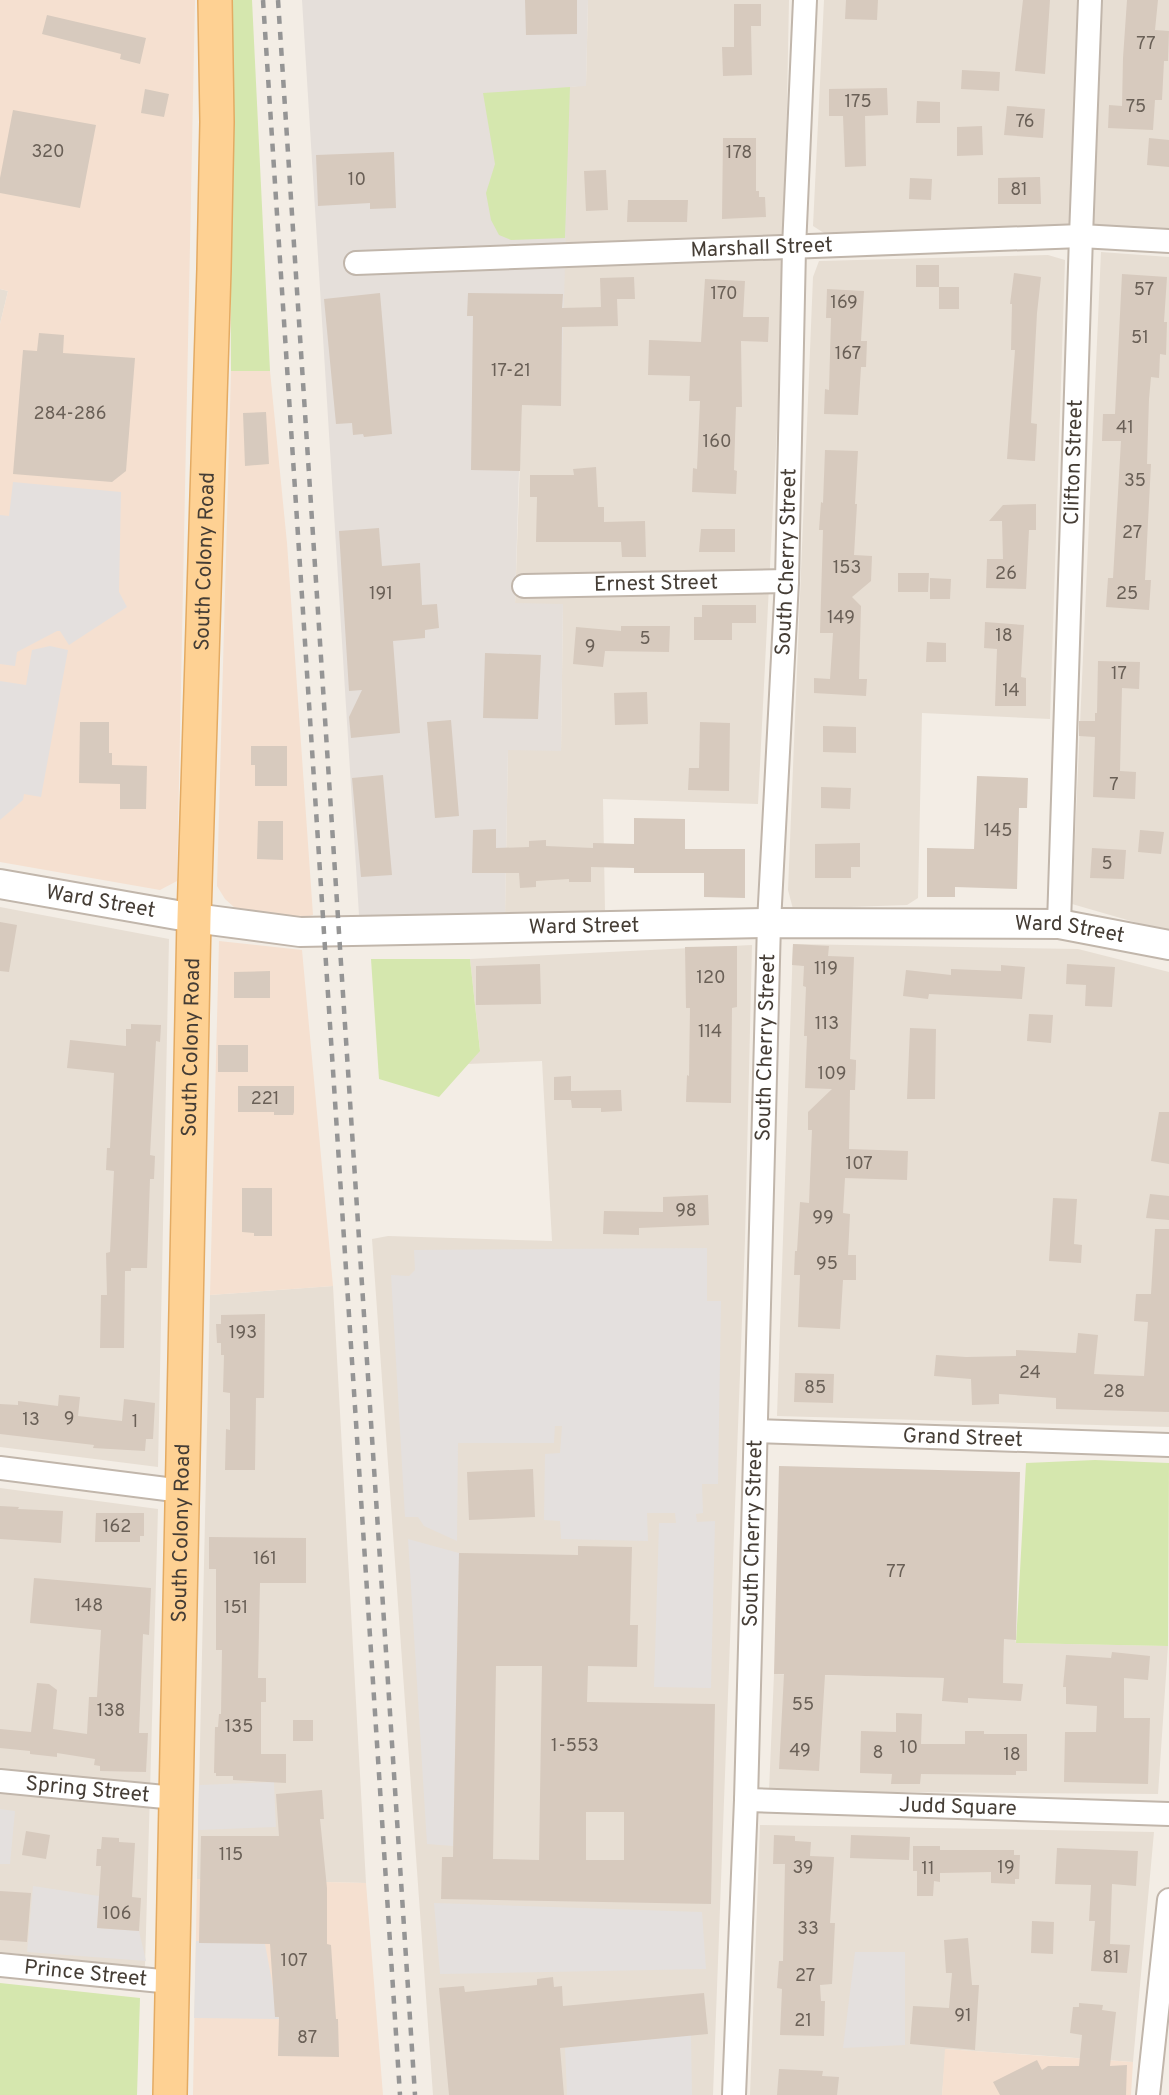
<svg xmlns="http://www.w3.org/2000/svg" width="1169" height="2095" viewBox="0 0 1169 2095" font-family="Overpass,sans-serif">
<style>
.residential{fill:#e7ded3}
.commercial{fill:#f5e0d0}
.industrial{fill:#e5dfda}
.green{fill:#d5e7ae}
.parking{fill:#e4e0de}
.building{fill:#d7cabe;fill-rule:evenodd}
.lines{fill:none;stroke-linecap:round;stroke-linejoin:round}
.minor-casing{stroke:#c1b6ab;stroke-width:26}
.tertiary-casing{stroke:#c1b6ab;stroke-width:32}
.primary-casing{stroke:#e4ab63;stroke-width:36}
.minor{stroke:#fff;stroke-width:22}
.tertiary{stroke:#fff;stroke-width:28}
.primary{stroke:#fed193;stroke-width:33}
.rail{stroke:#959595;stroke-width:4.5;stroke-dasharray:8 8;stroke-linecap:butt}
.labels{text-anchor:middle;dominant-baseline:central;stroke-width:4.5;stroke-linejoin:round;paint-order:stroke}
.number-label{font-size:18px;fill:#6a6057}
.street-label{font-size:21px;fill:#453d35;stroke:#fff}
</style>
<rect width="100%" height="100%" fill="#f3ede5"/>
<path class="residential" d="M588 0H789L783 308 758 804 603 799 605 911 505 916 508 750H561L563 604H515L522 405 570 87 586 85Z
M824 0H1169V230L1099 227 824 233 813 226Z
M1101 252 1169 257V932L1072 904Z
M1048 255 1065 260 1050 719 922 713 918 898 907 905 793 909 788 890 813 277 819 261Z
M0 289 8 291 0 324Z
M0 907 169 939 158 1467 0 1447Z
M793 944 1078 949 1169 972V1427L777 1416Z
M752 945 745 1240 713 2095H433L372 1239 388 1236 552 1241 542 1061 467 1064 480 1050 470 959Z
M333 1286 366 1883 197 1879 210 1295Z
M0 1488 158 1509 145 1967 0 1952Z
M1015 1637 1016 1643 1168 1646 1158 1794 769 1791 774 1674 1003 1679 1004 1639Z
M760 1825 1154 1832 1133 2062 946 2049 942 2095H750Z"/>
<path class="commercial" d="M0 0H195L177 881 160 890 0 862V324L8 291 0 289Z
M231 371H270L287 543 313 915 301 918 261 914 235 908 225 899 217 886Z
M219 941 302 950 333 1286 210 1295Z
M197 1879 366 1883 383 2095H193Z
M945 2049 1133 2062 1131 2095H942Z"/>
<path class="industrial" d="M302 0H588L586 86 570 87 561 406 521 405 515 603 563 604 561 751 508 750 505 916 359 915Z"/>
<path class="green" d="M229 0H252L270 371H231Z
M570 87 565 238 511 240 499 235 491 220 486 193 495 164 483 93Z
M371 959H470L480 1051 439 1097 379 1079Z
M1095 1460 1169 1463 1168 1646 1016 1643 1026 1463Z
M0 1983 140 1998 137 2095H0Z"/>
<path class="parking" d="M13 482 121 492 119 592 127 607 69 645 60 631H57L17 652 15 666 0 664V515L9 516Z
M50 646 68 650 41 797 24 794 23 800 0 820V681L26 685 32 650Z
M707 1248V1301H721L718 1484H702L703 1513 696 1514 697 1522 715 1521 711 1688 654 1687 659 1523H676L675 1513H647L648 1541 561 1539 560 1521 544 1520 545 1454 560 1453 562 1426H555L554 1443H458L457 1541 424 1526 418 1517H405L391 1275 409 1276 415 1270 414 1250Z
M408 1539 459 1553 453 1846 427 1844Z
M274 1782 276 1827 198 1830 199 1785Z
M0 1809 15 1811 10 1864H0Z
M33 1886 99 1896 97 1928 139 1931 146 1961 27 1952Z
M434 1903 702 1912 706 1969 440 1974Z
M196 1941 265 1944 279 2019 194 2018Z
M855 1952H905V2045L843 2048Z
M691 2035 692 2095H567L565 2048Z"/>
<path class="building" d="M525 0H577V34L526 35Z
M846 0H878L877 20 845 19Z
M1023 0H1050L1045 74 1015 71Z
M1127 0H1158L1155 30 1169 31 1168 61H1164L1162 100H1155L1153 130 1108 128 1109 105 1122 106 1123 58Z
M734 4H761V26H751L752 75 723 76 722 47H734Z
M47 15 146 38 140 64 120 59 121 54 42 34Z
M962 70 1000 72 999 91 961 89Z
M887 88 888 115 865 116 866 166 845 167 843 116H829V89Z
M145 89 169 94 164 117 141 113Z
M917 101 940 102V123H916Z
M1007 106 1045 109 1043 138 1004 135Z
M13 110 96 125 80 208 0 193V178Z
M982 126 983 155 957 156V127Z
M723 138H756V191H759V197H765L766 217 722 219Z
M1149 138 1169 140V167L1147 165Z
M394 152 396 208 370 209V203L318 206 316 155Z
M606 170 608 210 586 211 584 171Z
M1040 177 1041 204H998V178Z
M910 178 932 179 931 200 909 199Z
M628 200H688L687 222H627Z
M916 265H939V287H916Z
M1014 273 1041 277 1037 313 1031 423 1037 424 1035 461 1007 459 1015 350H1011L1012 304H1010Z
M1122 274 1167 277 1164 322H1167L1166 355 1160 354 1159 378 1151 377 1149 399 1147 464H1151L1145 580H1151L1149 610 1106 607 1108 578H1113L1121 441H1102L1103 414H1115Z
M634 277 635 299H617L618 326 562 327 561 406 522 405 520 471 471 470 473 316H467L468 293 563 294 562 308 601 307 600 278Z
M705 279 745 281 743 317H769L768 342 741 341 742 407H736L734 470 737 471 736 494 692 492 693 468 697 469 700 401H689L690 376 648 375 649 340 701 342Z
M939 287H959V309H939Z
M827 289 864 291 861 341H867L866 367H861L858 415 824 414 825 389 829 390 831 318H826Z
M380 293 392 434 364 437 363 434 353 435 352 423 336 424 324 299Z
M39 333 64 335 63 353 135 358 126 471 112 482 13 474 23 350 37 351Z
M266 412 269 464 245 466 243 413Z
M825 450 858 451 855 504H857L854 555 872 556 871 581 852 597 861 606 859 679H867L866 696 814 693V678L830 679 833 633H820L823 530H819L821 502 823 503Z
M596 467 598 507H604V522L645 521 646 557H622L621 542H536L537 497H530V475H574L573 469Z
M1036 504V530H1029L1026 589 986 588 987 559H1003L1002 521H989L1003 505Z
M379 528 382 566 420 563 422 605 437 604 439 628 425 630V638L393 641 400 733 351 738 349 717 362 690 349 691 339 531Z
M701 529H735V552H699Z
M898 573H929L928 592H898Z
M930 578 951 579 950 599H930Z
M702 605H756V623H732V640H694V617H702Z
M985 622 1024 625 1021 677 1026 678V706H995L997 649 984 648Z
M621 626H670L669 652 605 651 603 667 573 664 576 627 621 631Z
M927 642 946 643V662H926Z
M485 653 541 655 538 719 483 718Z
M1098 661 1140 662 1139 689 1122 688 1120 771 1136 772 1135 799 1093 797 1095 737 1079 736V721H1095V713H1097Z
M647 692 648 724 615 725 614 693Z
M451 720 459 816 435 818 427 722Z
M80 722H109V753H112V765L147 766 146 809H120V784L79 783Z
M700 722 730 723 729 791 688 790 689 768H699Z
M823 726 856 727V753L823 752Z
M251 746H287V786H255V765H251Z
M383 775 392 875 361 877 352 778Z
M977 776 1028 778 1027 808H1019L1017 889 955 887V897H927V848L974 849Z
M821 787 851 788 850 809 821 808Z
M634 818 685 819V849H745V898L704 897V873H634V868L591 867V882H569V879L536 881V887L520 888 519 873H472L473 830 496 829V848L529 847V841L546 840V846L593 848V843L634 844Z
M258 821H283V860L257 859Z
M1140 830 1164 832 1161 854 1138 852Z
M860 843V867H851V878H815V844Z
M1092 848 1126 850 1124 879 1090 878Z
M0 922 17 925 9 972 0 971Z
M793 944 829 946 828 956 854 957 850 1059 856 1060V1066L855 1090H850L849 1149 908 1151 907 1180 845 1178 843 1213 850 1214 848 1255H856V1280H843L840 1329 798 1327 800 1275H794L795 1251H797L800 1202 809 1203 812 1130H808V1112L832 1089 805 1088 807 1036H804L806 987 803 986 804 966 792 965Z
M737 946V1007L732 1008 731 1103 686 1102 687 1075 689 1076 690 1008H686L685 947Z
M540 964 541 1004 476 1005V966Z
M1067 964 1115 967 1112 1007 1085 1006 1086 985 1066 984Z
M1001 965 1025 967 1022 999 929 994 928 999 903 996 906 970 951 975V969L1001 971Z
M270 971V998H234V972Z
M1029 1014 1053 1015 1051 1043 1027 1041Z
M131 1024 161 1025 160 1042 156 1041 150 1155 155 1156 154 1179H150L147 1268H131V1271H125L124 1348H100L101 1295H107L106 1253 110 1252 114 1171 106 1170 107 1148H110L114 1073 67 1068 70 1040 126 1046V1029H131Z
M910 1028 936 1029 935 1099H907Z
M218 1045H248V1072H218Z
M571 1076V1091L621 1090 622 1111 601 1112V1108H572L571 1100H554V1077Z
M238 1086H294V1112L293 1115H274V1112H238Z
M1159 1112H1169V1164L1151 1161Z
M242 1188H272V1236H254V1233L242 1232Z
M1150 1194 1169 1196V1220L1146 1218Z
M708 1195 709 1225 639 1228V1235L603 1234 604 1211 663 1212V1197Z
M1053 1198 1077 1199 1074 1244 1082 1245 1081 1263 1049 1261Z
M1155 1229H1169V1412L1056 1409V1398L999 1394V1404L972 1405 971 1379 934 1376 936 1355 966 1357 1016 1356V1350L1076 1353 1078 1333 1098 1335 1094 1374 1144 1376 1148 1322 1134 1321 1136 1294H1151Z
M265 1314 264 1398H256L255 1470H225L226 1429 230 1430V1393L223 1392 224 1355H221V1343H217L216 1324H221V1315Z
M795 1373 834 1374 833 1403 794 1402Z
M59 1395 80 1397 78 1416 122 1421 124 1399 155 1403 153 1439H146L145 1451 93 1448 94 1445 0 1434V1404L18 1405V1401L58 1406Z
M779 1466 1020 1472 1016 1640 1004 1639 1003 1683 1023 1684 1021 1701 968 1698V1703L942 1701 944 1678 825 1675 819 1771 779 1769 784 1674H774Z
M533 1469 535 1517 469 1520 467 1472Z
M0 1506 19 1507 18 1509 63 1511 61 1543 0 1539Z
M96 1513H144V1536H140V1542H95Z
M209 1537 306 1538V1583H260L258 1678H266V1702H261V1754H286V1783L233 1780V1776H216V1773H214L215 1727H218L219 1714H221L222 1650H216V1569H209Z
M578 1546 632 1547 630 1625H638L637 1667 588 1666 587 1702 715 1704 711 1904 441 1899 442 1857H453L459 1553 578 1555ZM496 1666H542L539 1860 493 1859ZM586 1812H624V1860H586Z
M34 1578 151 1588 149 1635 143 1634 139 1733H148L146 1772 100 1771V1766L94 1765 95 1759 57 1753V1757L30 1754V1751L0 1748V1729L31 1732 37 1683 49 1684 57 1690 53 1729 87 1734 89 1697H97L101 1630 30 1623Z
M1112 1652 1150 1656 1148 1680 1124 1678V1718H1150L1148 1784 1064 1782 1065 1732H1096L1097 1706 1066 1704V1687H1063L1066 1655 1111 1658Z
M896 1713 922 1714 921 1744H965V1731H984V1734H1027V1771H1016V1775L921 1774 920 1784H891L892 1774 860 1773 861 1731 896 1732Z
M293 1720H313V1741H293Z
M322 1790 324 1819H320L327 1888V1944L331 1945 336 2019H338L339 2057 278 2056 279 2017H275L270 1944 199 1943 201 1836H279L276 1794Z
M26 1831 50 1835 46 1859 22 1855Z
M774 1835 795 1836V1841L811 1842 810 1856 834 1857 830 1923H835L832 1984 820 1985 821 2001H825L824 2036 780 2035 782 1989 777 1988 779 1961H783L785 1864H773Z
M851 1835 910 1837 909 1860 850 1858Z
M102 1837 119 1838V1842L135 1843 132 1897 141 1898 139 1931 97 1928 101 1866H96L97 1849H101Z
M913 1846H940V1850H1014V1855H1020L1019 1879H1015V1884L991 1883V1872L940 1873V1882L934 1881 933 1896H917V1871H913Z
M1057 1848 1138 1851 1136 1886 1112 1884 1110 1944 1130 1945 1127 1973 1091 1971 1095 1921H1089L1091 1885 1055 1884Z
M0 1891 31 1893 27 1942 0 1940Z
M1032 1921 1054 1922 1053 1954 1031 1953Z
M968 1938 972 1985H979L975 2050 910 2044 913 2006 949 2008 952 1973H946L944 1940Z
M553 1977 554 1987 562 1986 563 2006 704 1993 708 2034 560 2048 564 2095H449L439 1988 464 1986 465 1992 537 1985V1979Z
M1079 2003 1103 2005 1102 2010 1116 2012 1110 2066 1127 2065 1126 2095H1000L993 2082 1037 2060 1042 2070 1048 2066H1079L1082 2035 1070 2033 1073 2007H1079Z
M779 2069 823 2071 822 2076 839 2077 837 2095H777Z"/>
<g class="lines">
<g class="minor-casing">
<g id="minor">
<path id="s1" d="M356 263 1081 236 1169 241"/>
<path id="s2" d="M524 586 787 581"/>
<path id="s3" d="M1059 924 1081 236 1090 0"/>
<path id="s4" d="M757 1431 1169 1445"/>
<path d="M0 1468 182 1491"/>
<path id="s5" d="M0 1781 175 1798"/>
<path id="s6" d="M746 1800 1169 1814"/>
<path id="s7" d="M0 1965 171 1982"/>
<path id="s8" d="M734 2095 746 1800 769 923 787 581 794 248 805 0"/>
<path d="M1148 2095 1169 1900"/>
</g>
</g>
<g class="tertiary-casing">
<g id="tertiary">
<path id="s9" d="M0 884 194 918 300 932 769 923 1059 924 1169 945"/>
</g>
</g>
<g class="primary-casing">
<g id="primary">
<path id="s10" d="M170 2095 194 918 214 269 217 122 215 0"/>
</g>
</g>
<use href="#minor" class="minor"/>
<use href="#tertiary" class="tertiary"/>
<use href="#primary" class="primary"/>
<path class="rail" d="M263 0 400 2095
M278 0 415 2095"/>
</g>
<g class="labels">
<g class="number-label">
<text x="1146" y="44">77</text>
<text x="858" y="102">175</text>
<text x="1136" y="107">75</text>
<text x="1025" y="122">76</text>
<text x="48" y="152">320</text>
<text x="739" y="153">178</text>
<text x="357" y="180">10</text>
<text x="1019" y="190">81</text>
<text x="1144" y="290">57</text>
<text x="724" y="294">170</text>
<text x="844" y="303">169</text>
<text x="1140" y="338">51</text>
<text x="848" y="354">167</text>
<text x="511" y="371">17-21</text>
<text x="70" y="414">284-286</text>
<text x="1125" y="428">41</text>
<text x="717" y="442">160</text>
<text x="1135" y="481">35</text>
<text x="1132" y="533">27</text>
<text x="847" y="568">153</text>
<text x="1006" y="574">26</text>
<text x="381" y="594">191</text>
<text x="1127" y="594">25</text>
<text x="841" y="618">149</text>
<text x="1004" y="636">18</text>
<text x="645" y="639">5</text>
<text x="590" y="647">9</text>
<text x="1119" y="674">17</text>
<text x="1011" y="691">14</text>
<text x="1114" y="785">7</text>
<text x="998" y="831">145</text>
<text x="1107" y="864">5</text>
<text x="826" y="969">119</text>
<text x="711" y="978">120</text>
<text x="827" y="1024">113</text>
<text x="710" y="1032">114</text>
<text x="832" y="1074">109</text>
<text x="265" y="1099">221</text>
<text x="859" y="1164">107</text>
<text x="686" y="1211">98</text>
<text x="823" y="1218">99</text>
<text x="827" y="1264">95</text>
<text x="243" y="1333">193</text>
<text x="1030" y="1373">24</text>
<text x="815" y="1388">85</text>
<text x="1114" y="1392">28</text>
<text x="69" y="1419">9</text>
<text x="31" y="1420">13</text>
<text x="135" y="1422">1</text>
<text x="117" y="1527">162</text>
<text x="265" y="1559">161</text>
<text x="896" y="1572">77</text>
<text x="89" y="1606">148</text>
<text x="236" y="1608">151</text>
<text x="803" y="1705">55</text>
<text x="111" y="1711">138</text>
<text x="239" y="1727">135</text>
<text x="575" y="1746">1-553</text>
<text x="909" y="1748">10</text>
<text x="800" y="1751">49</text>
<text x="878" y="1753">8</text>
<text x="1012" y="1755">18</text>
<text x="231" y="1855">115</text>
<text x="803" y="1868">39</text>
<text x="1006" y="1868">19</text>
<text x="928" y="1869">11</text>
<text x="117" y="1914">106</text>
<text x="808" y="1929">33</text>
<text x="1111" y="1958">81</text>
<text x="294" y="1961">107</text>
<text x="805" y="1976">27</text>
<text x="963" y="2016">91</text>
<text x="803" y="2021">21</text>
<text x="307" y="2038">87</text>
</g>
<g class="street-label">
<text stroke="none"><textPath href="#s1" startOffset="406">Marshall Street</textPath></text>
<text stroke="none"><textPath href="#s3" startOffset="462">Clifton Street</textPath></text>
<text stroke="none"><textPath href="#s10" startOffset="1534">South Colony Road</textPath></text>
<text stroke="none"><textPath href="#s8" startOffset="1534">South Cherry Street</textPath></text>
<text stroke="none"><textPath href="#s2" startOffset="132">Ernest Street</textPath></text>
<text stroke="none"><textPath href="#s9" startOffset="102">Ward Street</textPath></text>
<text stroke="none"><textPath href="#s9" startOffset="588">Ward Street</textPath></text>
<text stroke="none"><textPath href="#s9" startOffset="1074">Ward Street</textPath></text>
<text stroke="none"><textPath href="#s10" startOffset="1048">South Colony Road</textPath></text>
<text stroke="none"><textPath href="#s8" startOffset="1048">South Cherry Street</textPath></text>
<text stroke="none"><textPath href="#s4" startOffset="206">Grand Street</textPath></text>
<text stroke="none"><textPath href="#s10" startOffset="562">South Colony Road</textPath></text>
<text stroke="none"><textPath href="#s8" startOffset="562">South Cherry Street</textPath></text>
<text stroke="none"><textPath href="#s5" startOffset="88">Spring Street</textPath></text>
<text stroke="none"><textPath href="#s6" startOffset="212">Judd Square</textPath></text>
<text stroke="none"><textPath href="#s7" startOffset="86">Prince Street</textPath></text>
</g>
</g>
</svg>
